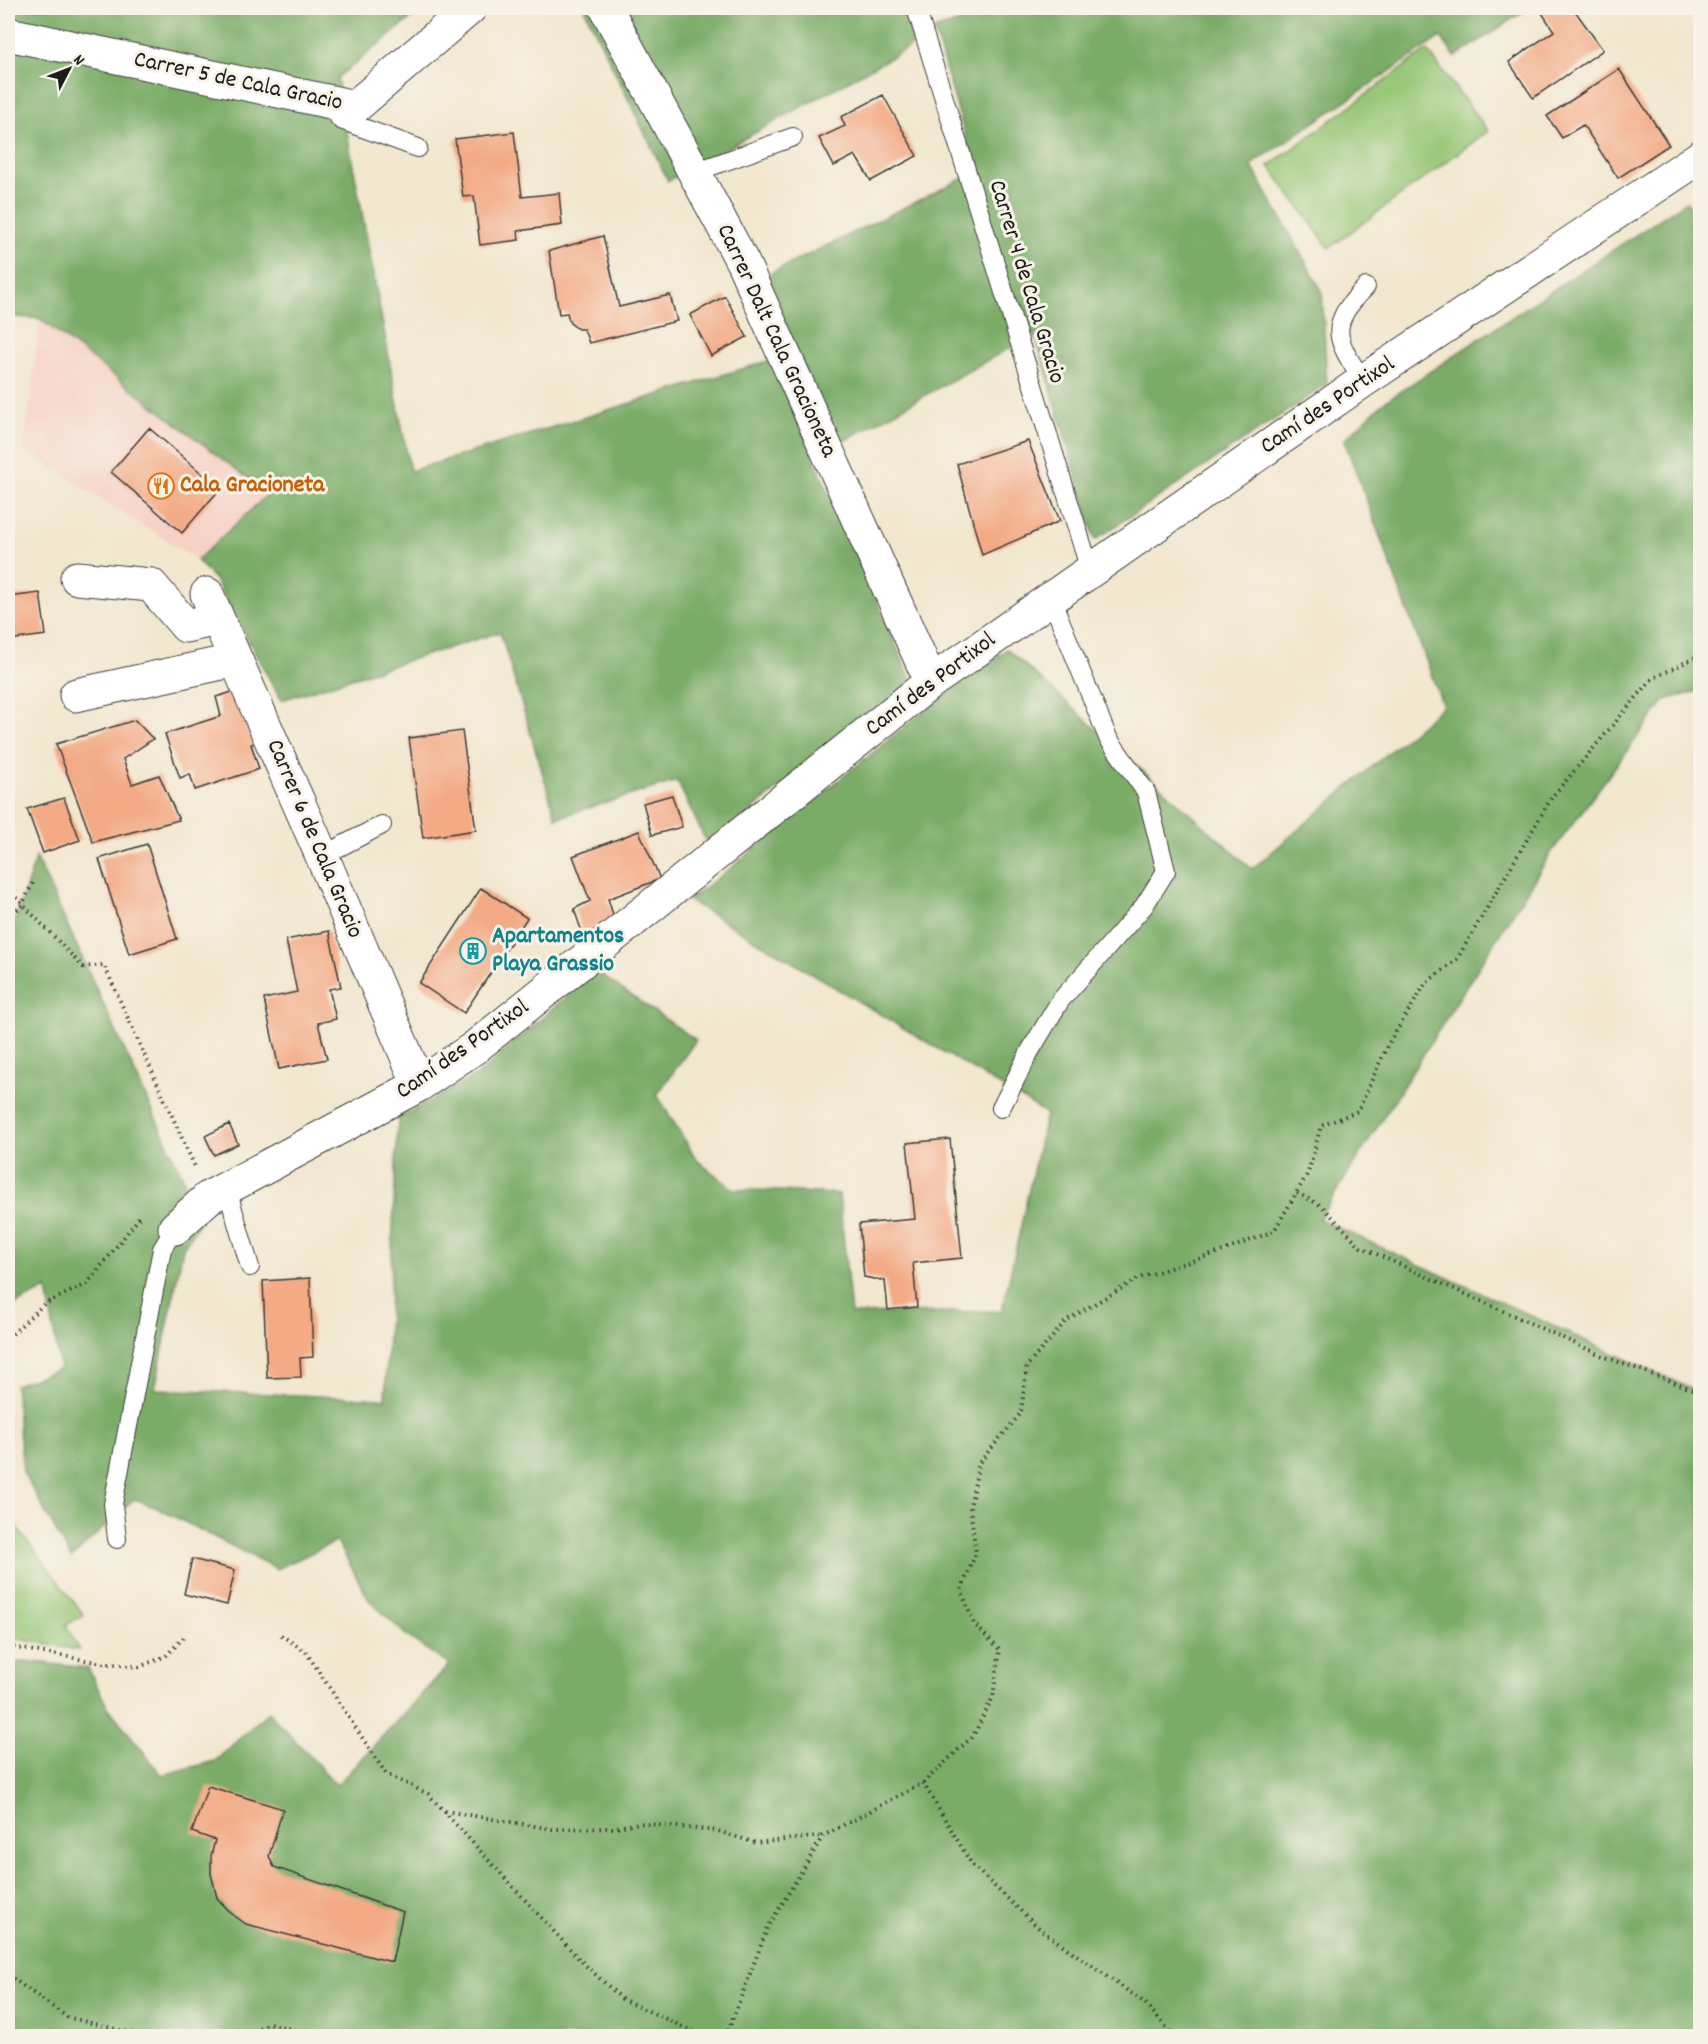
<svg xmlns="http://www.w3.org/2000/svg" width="1708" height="2044" viewBox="0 0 1708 2044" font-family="Dekko,sans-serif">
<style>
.built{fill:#f7d1c6}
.green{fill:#98c777;stroke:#5a724a;stroke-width:1.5}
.forest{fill:#7aac68;stroke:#4b6442;stroke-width:1.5}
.building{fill:#f3aa85}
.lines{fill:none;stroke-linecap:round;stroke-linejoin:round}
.lane-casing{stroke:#3c3a37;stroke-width:20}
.street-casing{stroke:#3c3a37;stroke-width:35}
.path{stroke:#3c3a37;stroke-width:4;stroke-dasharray:1.5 4.5;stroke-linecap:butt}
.lane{stroke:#fff;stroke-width:18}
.street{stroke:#fff;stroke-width:33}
.labels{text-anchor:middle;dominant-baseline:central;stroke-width:6;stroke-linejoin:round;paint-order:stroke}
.street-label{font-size:24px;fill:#1c1c1c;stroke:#f7f3e8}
.food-label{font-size:24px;font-weight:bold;fill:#c56008;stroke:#f7f3e8;text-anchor:start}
.culture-label{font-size:24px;font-weight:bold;fill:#0d838f;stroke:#f7f3e8;text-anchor:start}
</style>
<rect width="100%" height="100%" fill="#f7f3e8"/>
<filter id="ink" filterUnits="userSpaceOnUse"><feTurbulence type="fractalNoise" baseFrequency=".0167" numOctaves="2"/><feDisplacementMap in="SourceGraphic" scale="12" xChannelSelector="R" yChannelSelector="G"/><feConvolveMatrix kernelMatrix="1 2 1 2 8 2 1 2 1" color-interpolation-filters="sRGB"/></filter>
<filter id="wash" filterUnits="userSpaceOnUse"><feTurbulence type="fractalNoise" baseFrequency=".008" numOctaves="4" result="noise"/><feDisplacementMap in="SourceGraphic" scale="24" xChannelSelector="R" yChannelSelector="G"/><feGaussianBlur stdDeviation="1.35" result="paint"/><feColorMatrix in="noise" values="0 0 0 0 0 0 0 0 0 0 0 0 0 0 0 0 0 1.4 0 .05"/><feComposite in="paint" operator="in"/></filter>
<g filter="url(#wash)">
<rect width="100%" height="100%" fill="#f2e7cf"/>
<path class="built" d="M40 319 269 494 197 560 24 450Z"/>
<path class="green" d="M1427 50 1488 131 1329 248 1269 166Z
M8 1516 84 1615 66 1625 79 1650 8 1637Z"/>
<path class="forest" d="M8 8H424L337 78 410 471 771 360 912 682 708 845 677 781 556 818 500 632 281 700 215 580 197 560 268 494 40 319 8 316Z
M584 8H902L915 44 668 181Z
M1005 8H1529L1455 57 1441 37 1251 165 1322 291 1327 384 1095 540 1035 334 838 444 763 277 976 172 934 30Z
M1687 201 1700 226V691L1665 700 1551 853 1319 1219 1700 1393V2036H8V1665L24 1661 88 1668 107 1706 162 1775 215 1761 268 1712 337 1785 449 1665 407 1636 369 1600 337 1541 277 1569 157 1508 134 1499 71 1558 23 1472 15 1385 60 1369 47 1289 8 1308V942L36 857 202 1219 183 1248 155 1389 385 1399 398 1118 479 1074 595 971 696 1040 657 1095 697 1160 733 1189 839 1194 851 1314 1002 1311 1046 1113 688 900 722 875 929 707 1007 649 1252 869 1443 706 1344 440 1384 402Z"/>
<g id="blocks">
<path class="building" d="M1550 8H1573L1603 50 1533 98 1509 62 1554 31 1542 13Z
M1619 69 1669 145 1618 178 1583 125 1562 138 1547 116Z
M883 95 917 156 871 181 855 155 834 166 819 138 845 126 841 117Z
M514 132 522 197 559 193 562 225 518 231 519 240 480 245 474 196 463 197 455 139Z
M603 236 619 307 670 295 677 321 589 343 584 329H578L570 323 567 313 559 314 549 251Z
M725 296 747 337 711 356 690 315Z
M149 428 220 489 182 533 111 472Z
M1028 441 1060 521 982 555 957 464Z
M40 593 46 635 8 640V597Z
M242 689 259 742 251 744 259 769 195 790 190 774 180 778 165 734 221 716 216 697Z
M135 720 153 739 123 759 132 784 159 775 179 820 93 842 56 744Z
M462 731 476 830 423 838 409 738Z
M672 795 682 827 652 835 643 803Z
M64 798 80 840 43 853 27 809Z
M639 831 660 879 608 899 614 918 584 938 574 909 590 901 573 856Z
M147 844 177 939 129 954 99 859Z
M481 888 527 918 464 1013 419 983Z
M329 931 341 987 329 989 336 1019 318 1023 327 1059 279 1069 264 999 297 992 286 940Z
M229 1124 238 1144 214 1155 205 1136Z
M950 1139 962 1258 913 1263 917 1307 888 1310 885 1281 864 1277 859 1224 915 1219 907 1143Z
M310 1278 313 1357 300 1358 301 1377 267 1378 263 1281Z
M192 1559 235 1570 227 1605 184 1594Z
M208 1786 283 1809 269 1856 274 1867 403 1912 392 1962 246 1924 232 1914 217 1898 211 1874V1856L215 1840 192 1832Z"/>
</g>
</g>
<g filter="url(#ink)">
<use href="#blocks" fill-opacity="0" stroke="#3c3a37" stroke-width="1.5"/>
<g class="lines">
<g class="lane-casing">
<path id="lane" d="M916 8 1090 570
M327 104 341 120 418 148
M695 172 793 137
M1363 381C1335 338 1327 326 1366 287
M322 856 382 825
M1001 1108 1030 1051 1060 1001 1144 906 1166 871 1146 792 1108 738 1051 598
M227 1189 250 1267
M117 1539 113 1504 162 1249 175 1228"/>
</g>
<g class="street-casing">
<path id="street" d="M606 8 743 263 931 682
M8 34 355 107 470 8
M77 578 151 585 186 626 218 619
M207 594 322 856 419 1085
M76 695 236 660
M175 1228 208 1198 419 1085 474 1048 931 682 1363 381 1700 157"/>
</g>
<path class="path" d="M8 889 83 967 104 965 195 1167
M8 918 22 905 34 880
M1297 1193 1322 1206 1361 1247 1603 1356 1700 1392
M8 1338 44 1304 87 1284 142 1214
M281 1635 306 1652 386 1774 428 1794 581 1961 622 1999 703 2036
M8 1648 11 1647 102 1663 139 1667 166 1656 185 1636
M923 1783 973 1866 1041 1930 1145 2003 1174 2036
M445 1811 552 1829 613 1828 639 1823 718 1831 756 1843 823 1836
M8 1975 67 2017 144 2036
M243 2036 269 2023 316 2036
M726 2036 768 1927 823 1836 923 1783 973 1736 993 1697 1000 1650 974 1624 961 1590 976 1553 970 1507 979 1463 1021 1413 1027 1366 1067 1320 1139 1278 1223 1251 1274 1231 1308 1173 1321 1126 1358 1111 1387 1046 1426 983 1457 959 1552 797 1652 679 1700 655"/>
<use href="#lane" class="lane"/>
<use href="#street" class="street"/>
</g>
</g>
<defs>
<g id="restaurant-ring" transform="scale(1.35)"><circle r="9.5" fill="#f7f3e8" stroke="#e8710a" stroke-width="1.5"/><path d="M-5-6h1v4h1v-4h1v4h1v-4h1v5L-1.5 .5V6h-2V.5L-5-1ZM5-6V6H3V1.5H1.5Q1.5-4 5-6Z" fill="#e8710a"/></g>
<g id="building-ring" transform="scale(1.35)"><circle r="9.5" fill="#f7f3e8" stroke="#0f9aa8" stroke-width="1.5"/><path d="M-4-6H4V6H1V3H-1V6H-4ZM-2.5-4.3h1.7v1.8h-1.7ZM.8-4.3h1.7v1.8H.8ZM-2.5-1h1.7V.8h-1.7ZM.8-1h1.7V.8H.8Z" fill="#0f9aa8"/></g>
</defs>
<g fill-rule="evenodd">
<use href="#restaurant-ring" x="161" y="486"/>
<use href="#building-ring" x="473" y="951"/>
</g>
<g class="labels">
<g class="street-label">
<text transform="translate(238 82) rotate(12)">Carrer 5 de Cala Gracio</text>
<text transform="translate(1026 282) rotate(73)">Carrer 4 de Cala Gracio</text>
<text transform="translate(776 341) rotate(65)">Carrer Dalt Cala Gracioneta</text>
<text transform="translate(1328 406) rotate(-34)">Camí des Portixol</text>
<text transform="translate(931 685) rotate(-37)">Camí des Portixol</text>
<text transform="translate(314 839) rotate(67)">Carrer 6 de Cala Gracio</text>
<text transform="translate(463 1050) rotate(-35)">Camí des Portixol</text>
</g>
<g class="food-label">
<text x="180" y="486">Cala Gracioneta</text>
</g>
<g class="culture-label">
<text x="492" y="937">Apartamentos<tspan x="492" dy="28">Playa Grassio</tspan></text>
</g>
</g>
<rect width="1708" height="2044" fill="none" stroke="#f7f3e8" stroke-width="30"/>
<g transform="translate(69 69) rotate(48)" stroke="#f7f3e8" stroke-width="4.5" paint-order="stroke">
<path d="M0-4.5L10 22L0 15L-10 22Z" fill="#1c1c1c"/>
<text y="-9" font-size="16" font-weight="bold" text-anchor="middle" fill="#1c1c1c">N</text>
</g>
</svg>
